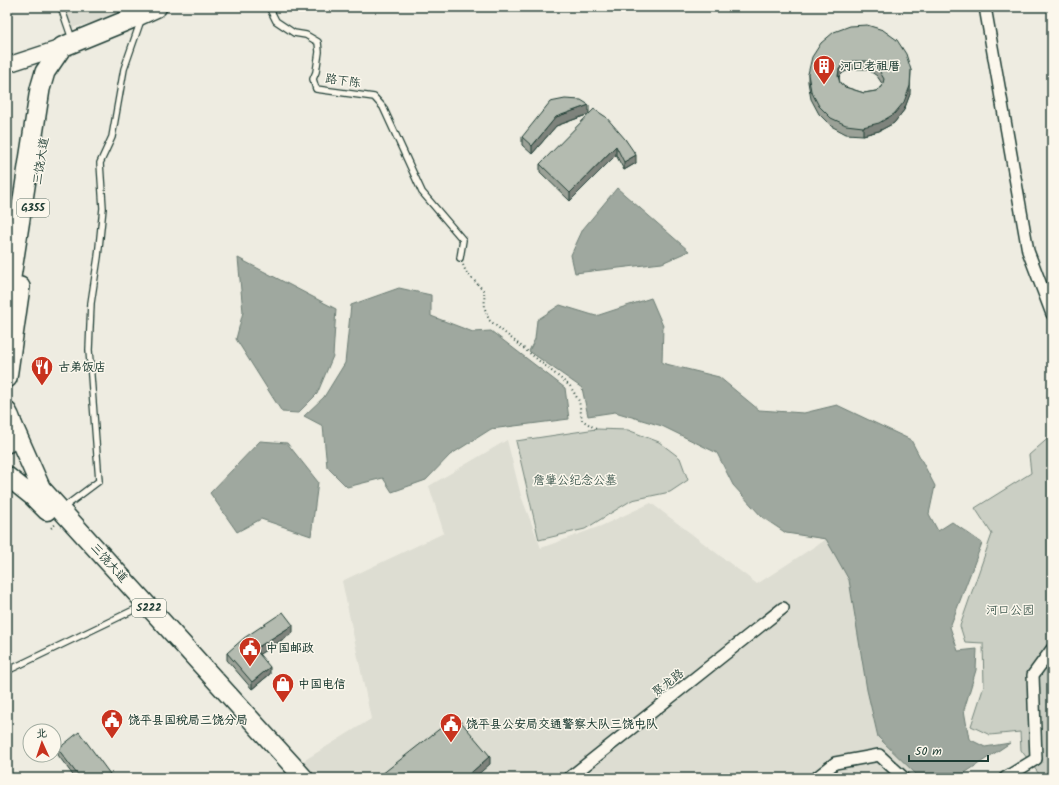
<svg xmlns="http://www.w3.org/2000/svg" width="1059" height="785" viewBox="0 0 1059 785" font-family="Kalam,'LXGW WenKai TC',sans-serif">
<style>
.built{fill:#ddddd2}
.green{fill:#cbcfc4;stroke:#75867c}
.water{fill:#9fa89f;stroke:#6c7d74}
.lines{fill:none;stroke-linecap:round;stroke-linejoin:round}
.service-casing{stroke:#1f3d34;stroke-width:8}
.minor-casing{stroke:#1f3d34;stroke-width:14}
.tertiary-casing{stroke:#1f3d34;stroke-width:17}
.primary-casing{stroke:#1f3d34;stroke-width:21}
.trunk-casing{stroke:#1f3d34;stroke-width:22}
.path{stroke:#1f3d34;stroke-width:2;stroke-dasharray:1 3;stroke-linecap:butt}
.service{stroke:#fbf7ec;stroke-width:5.5}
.minor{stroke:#fbf7ec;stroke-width:11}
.tertiary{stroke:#fbf7ec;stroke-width:14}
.primary{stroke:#fbf7ec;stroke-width:18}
.trunk{stroke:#fbf7ec;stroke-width:19}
.wall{fill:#9ba197;stroke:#1f3d34;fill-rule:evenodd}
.shaded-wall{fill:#7e837b;stroke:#1f3d34}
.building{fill:#b4bbb0;stroke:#1f3d34;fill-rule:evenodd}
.labels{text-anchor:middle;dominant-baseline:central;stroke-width:3;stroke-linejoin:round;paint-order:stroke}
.shield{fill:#fbf7ec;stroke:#61756b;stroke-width:1}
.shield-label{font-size:11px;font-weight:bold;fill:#1f3d34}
.poi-label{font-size:12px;font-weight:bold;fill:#1f3d34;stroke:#fbf7ec;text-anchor:start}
.street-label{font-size:12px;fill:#1f3d34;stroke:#fbf7ec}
.park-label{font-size:12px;fill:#415a51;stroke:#fbf7ec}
</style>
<rect width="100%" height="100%" fill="#eeece1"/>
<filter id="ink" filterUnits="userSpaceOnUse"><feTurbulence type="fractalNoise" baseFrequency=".025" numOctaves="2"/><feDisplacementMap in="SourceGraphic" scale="8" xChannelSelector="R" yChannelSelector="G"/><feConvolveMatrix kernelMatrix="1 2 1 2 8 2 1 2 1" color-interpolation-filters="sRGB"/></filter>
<g filter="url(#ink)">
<path class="built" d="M65 7H125L126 14 71 28Z
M507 440 521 496 541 548 601 526 651 503 757 584 826 539 849 580 867 690 878 737 920 778H276L371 719 342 581 444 533 429 486Z"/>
<path class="green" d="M596 429 628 430 659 442 680 458 688 480 670 492 632 500 585 529 539 540 516 441Z
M1052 435V778H1042L1021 750 1020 732 990 735 971 726 984 686 983 643 965 642 960 626 992 534 975 508 1031 473 1029 455Z"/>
<path class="water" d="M617 188 689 251 662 263 575 273 571 255 583 229Z
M238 258 336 309 333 356 317 394 298 413 282 412 236 339 243 312Z
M399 288 431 295V316L473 332 491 331 565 388 569 419 491 429 450 455 426 480 392 492 383 478 347 487 327 467 323 426 304 416 324 397 345 363 351 305Z
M651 298 663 326 662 363 719 377 759 410 804 413 837 405 911 440 935 486 929 514 938 531 952 522 982 543 950 627 958 651 977 649 976 670 964 710 969 739 985 747 1010 743 957 778H920L878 737 867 690 849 580 826 539 786 533 762 517 733 485 717 453 662 426 615 412 588 416 582 388 529 351 535 339 537 320 560 305 596 316Z
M260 441 287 443 318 482 311 536 261 519 237 532 210 493Z"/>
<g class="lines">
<g class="service-casing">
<path id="service" d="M61 7 72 39
M269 7 276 21 294 33 306 35 318 42 319 52 316 72 313 79 316 89 374 97 383 107 422 192 463 240 460 258
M63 508 99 481 89 350 91 303 98 257 103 208 100 163 112 137 124 69 141 20
M7 671 144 605"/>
</g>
<g class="minor-casing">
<path id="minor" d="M985 7 1028 251 1052 314
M569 778 783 608
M816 778 835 763 879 755 904 778
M1005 778 1036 759 1033 675 1052 649"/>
</g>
<g class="tertiary-casing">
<path id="tertiary" d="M7 65 62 47"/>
</g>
<g class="primary-casing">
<path id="primary" d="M13 425 41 488 304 778
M7 476 32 496 47 511"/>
</g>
<g class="trunk-casing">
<path id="trunk" d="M7 303 40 89 45 72 62 47 133 18 157 7
M7 378 20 287
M7 412C13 422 15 433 7 443"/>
</g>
<path class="path" d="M463 265 466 272 484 291 485 309 489 320 570 386 579 401 582 420 596 429
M51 528 56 524"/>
<use href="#service" class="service"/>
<use href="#minor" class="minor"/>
<use href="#tertiary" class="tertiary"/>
<use href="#primary" class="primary"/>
<use href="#trunk" class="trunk"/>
</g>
<path class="wall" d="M834 32 910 94 904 110 894 123 879 131 863 135 846 134 831 126 819 114 811 99 808 82V74ZM853 69H867L877 76 883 85 882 87 876 91 864 93 845 87 840 83 839 77 844 72Z
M589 114 556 126 532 154 522 145V137Z
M625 139 636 163 624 170 616 155 570 201 540 172V164Z
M293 633 259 654 270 674 252 689 227 660V653Z
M58 749 110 778H75L58 755Z"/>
<path class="shaded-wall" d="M853 61V69L844 72 839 77 838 84 839 69 844 64Z
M911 70 910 94 904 110 894 123 879 131 863 135V127Z
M589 105V114L556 126 532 154V146L556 117Z
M616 146V155L570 201V193Z
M636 155V163L624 170V162Z
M293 625V633L255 657V649Z
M270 667V674L252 689V682Z
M490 756V764L474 778H465Z
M110 774V778H105Z"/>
<path class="building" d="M867 25 883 30 897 40 906 54 911 70 910 86 904 102 894 114 879 123 863 127 846 125 831 118 819 106 811 91 808 74 812 57 821 43 834 32 850 26ZM853 61H867L877 67 884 79 882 87 876 91 864 93 845 87 840 83 838 76 839 69 844 64Z
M565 99 581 100 589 105 556 117 532 146 522 137 550 102Z
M594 109 606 117 625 139 636 155 624 162 616 146 570 193 540 164Z
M283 612 293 625 255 649 270 667 252 682 227 653 244 638Z
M456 716 490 756 465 778H377Z
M79 732 110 774 105 778H80L58 749Z"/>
</g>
<defs>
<g id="building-pin" transform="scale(1.15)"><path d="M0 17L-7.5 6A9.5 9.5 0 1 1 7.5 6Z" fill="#c8321e" stroke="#fbf7ec"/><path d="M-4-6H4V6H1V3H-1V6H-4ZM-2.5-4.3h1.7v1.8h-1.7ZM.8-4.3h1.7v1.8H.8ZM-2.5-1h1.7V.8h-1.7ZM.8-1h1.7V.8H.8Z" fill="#fff"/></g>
<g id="restaurant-pin" transform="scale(1.15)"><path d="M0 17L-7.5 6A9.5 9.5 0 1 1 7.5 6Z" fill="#c8321e" stroke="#fbf7ec"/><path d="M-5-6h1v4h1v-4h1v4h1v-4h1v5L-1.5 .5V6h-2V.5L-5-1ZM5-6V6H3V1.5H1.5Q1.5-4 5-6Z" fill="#fff"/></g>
<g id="civic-pin" transform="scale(1.15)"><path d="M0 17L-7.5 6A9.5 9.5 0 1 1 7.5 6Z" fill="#c8321e" stroke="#fbf7ec"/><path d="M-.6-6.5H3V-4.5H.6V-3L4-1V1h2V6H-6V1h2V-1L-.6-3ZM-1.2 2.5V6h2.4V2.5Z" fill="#fff"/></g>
<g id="shop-pin" transform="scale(1.15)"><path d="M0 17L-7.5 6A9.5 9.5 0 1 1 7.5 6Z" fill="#c8321e" stroke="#fbf7ec"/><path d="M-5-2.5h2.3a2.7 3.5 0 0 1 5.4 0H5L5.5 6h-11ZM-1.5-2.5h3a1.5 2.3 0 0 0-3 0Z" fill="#fff"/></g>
</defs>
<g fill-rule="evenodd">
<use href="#building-pin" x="824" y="66"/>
<use href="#restaurant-pin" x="42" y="367"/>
<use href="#civic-pin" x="250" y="648"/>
<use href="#shop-pin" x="283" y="684"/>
<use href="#civic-pin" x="112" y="720"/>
<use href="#civic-pin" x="451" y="724"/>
</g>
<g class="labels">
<g class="shield">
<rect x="17" y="199" width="32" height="18" rx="3"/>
<rect x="132" y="599" width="34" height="18" rx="3"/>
</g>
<g class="shield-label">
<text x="33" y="208">G355</text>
<text x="149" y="608">S222</text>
</g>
<g class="poi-label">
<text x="840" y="66">河口老祖厝</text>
<text x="58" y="367">古弟饭店</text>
<text x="266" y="648">中国邮政</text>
<text x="298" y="684">中国电信</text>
<text x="128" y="720">饶平县国税局三饶分局</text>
<text x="466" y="724">饶平县公安局交通警察大队三饶中队</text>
</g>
<g class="street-label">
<text transform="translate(343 81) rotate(8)">路下陈</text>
<text transform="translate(41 161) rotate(-81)">三饶大道</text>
<text transform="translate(109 563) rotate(48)">三饶大道</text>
<text transform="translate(668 683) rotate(-38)">聚龙路</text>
</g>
<g class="park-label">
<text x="575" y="480">詹肇公纪念公墓</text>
<text x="1010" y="610">河口公园</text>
</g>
</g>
<rect width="1059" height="785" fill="none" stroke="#fbf7ec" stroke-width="24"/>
<rect x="12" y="12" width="1035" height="761" fill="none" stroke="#1f3d34" stroke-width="1.5" filter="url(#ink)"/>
<g transform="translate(42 743) rotate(357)"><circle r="19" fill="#fbf7ec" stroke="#a3ada2"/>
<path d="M0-3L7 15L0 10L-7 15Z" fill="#c8321e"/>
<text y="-6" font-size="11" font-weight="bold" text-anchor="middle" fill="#1f3d34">北</text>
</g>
<path d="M909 755v6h79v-6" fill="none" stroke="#1f3d34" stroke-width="2"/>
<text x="915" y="755" font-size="12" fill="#1f3d34" stroke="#fbf7ec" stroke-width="3" paint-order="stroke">50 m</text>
</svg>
